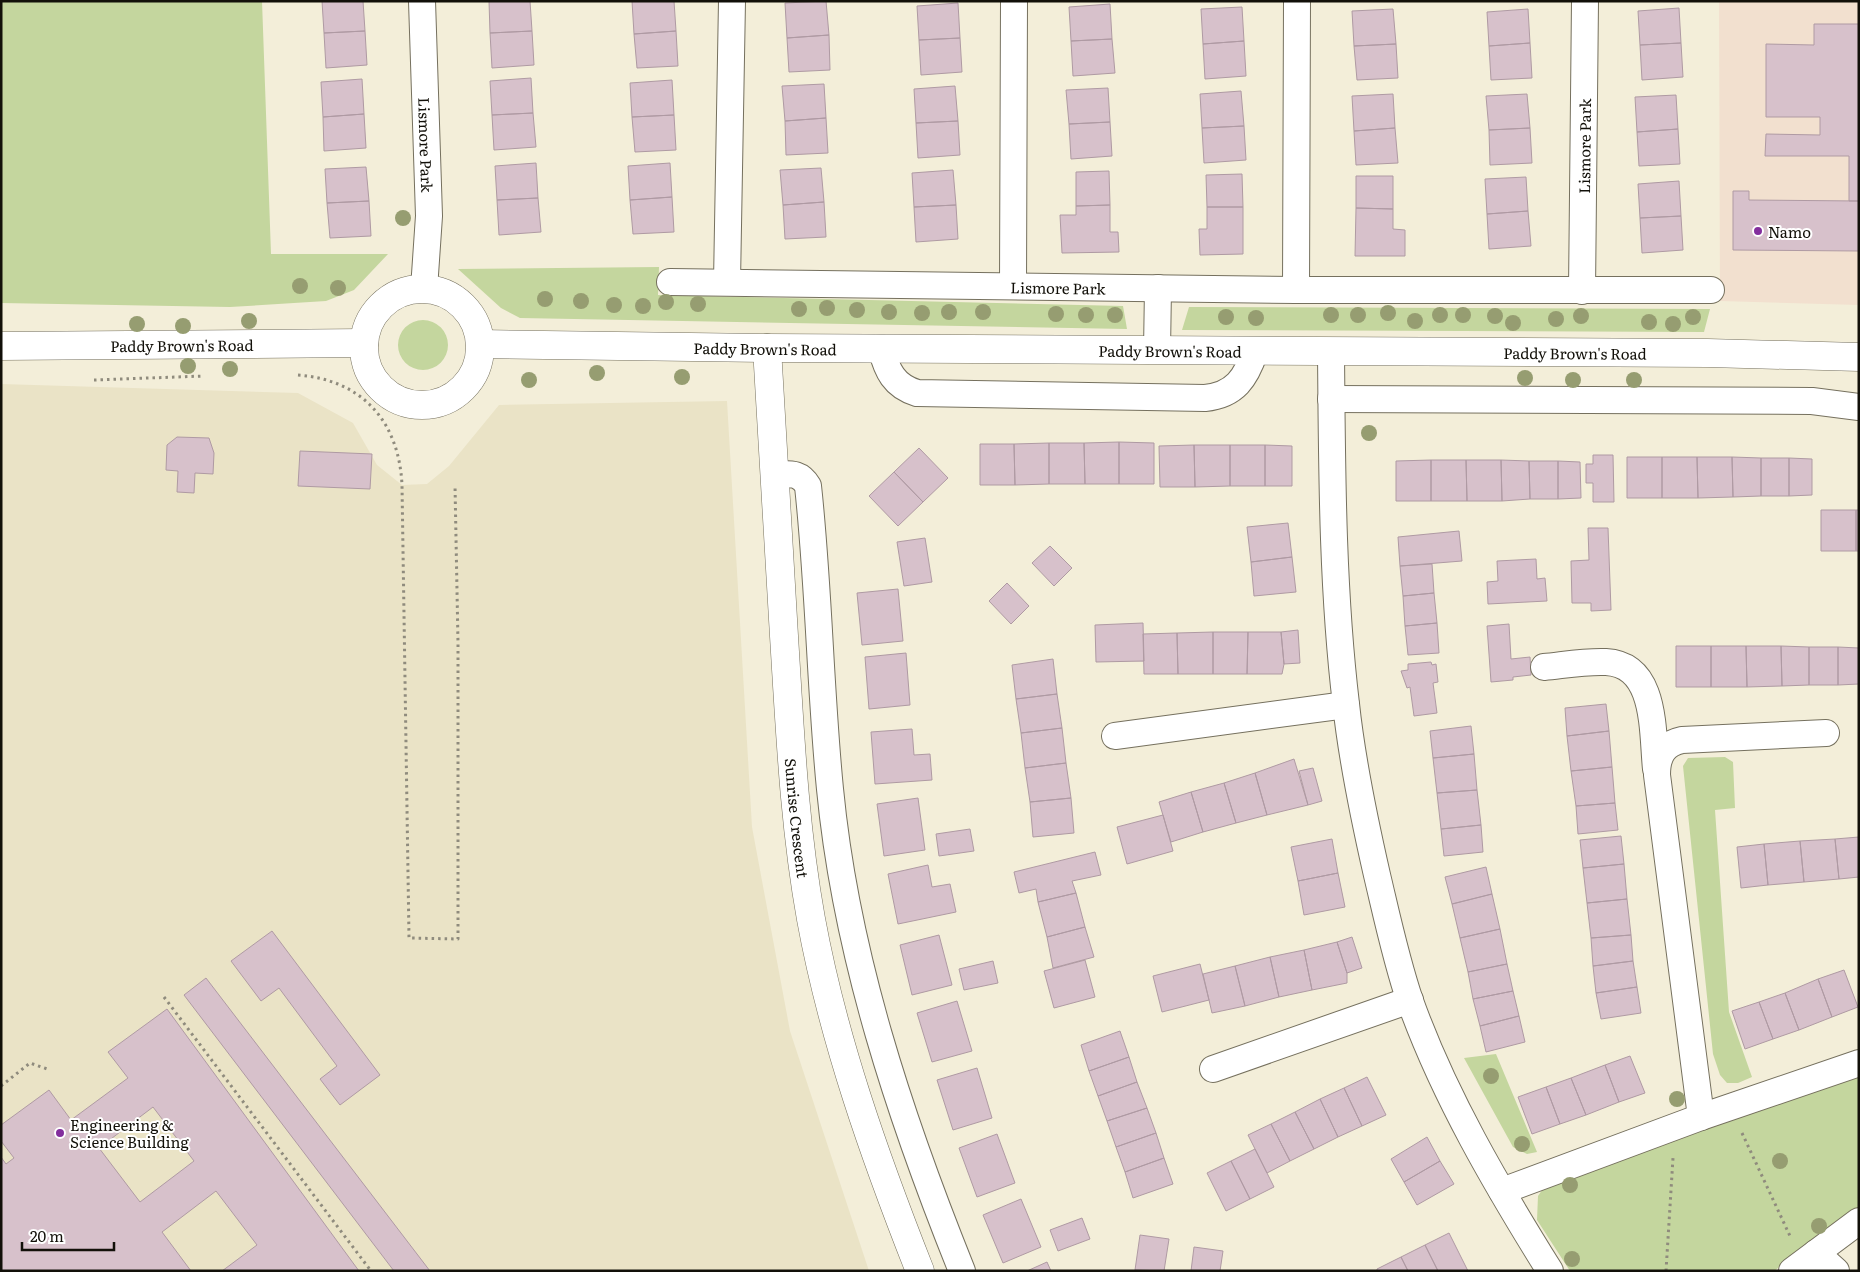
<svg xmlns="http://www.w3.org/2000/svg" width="1860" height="1272" viewBox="0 0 1860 1272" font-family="Literata,serif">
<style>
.commercial{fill:#f2e0cf}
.built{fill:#eae3c6}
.green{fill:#c4d69e}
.building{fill:#d7c1cb;stroke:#af9aa3;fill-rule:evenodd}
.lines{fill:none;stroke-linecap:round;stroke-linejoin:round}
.street-casing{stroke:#75705e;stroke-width:28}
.secondary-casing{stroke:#75705e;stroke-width:29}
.path{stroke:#8f8b7d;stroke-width:3;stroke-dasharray:2.5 4;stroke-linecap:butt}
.street{stroke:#fff;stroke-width:26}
.secondary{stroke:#fff;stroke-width:28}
.tree{fill:#969d71}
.poi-dot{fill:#832e9d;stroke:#fff;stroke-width:2}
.labels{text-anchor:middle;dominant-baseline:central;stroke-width:4;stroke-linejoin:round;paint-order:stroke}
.street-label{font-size:15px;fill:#121009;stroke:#fff}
.poi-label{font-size:15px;fill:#121009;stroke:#fff;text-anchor:start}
</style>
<rect width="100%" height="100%" fill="#f3eed9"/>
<path class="commercial" d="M1719 1H1859V305L1720 301Z"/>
<path class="built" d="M1 384 298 393 353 423 377 465 402 485 427 484 449 466 499 405 727 401 752 827 790 1031 869 1271H1Z"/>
<path class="green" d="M1 1H262L271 254H388L354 290 326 301 230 307 1 303Z
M659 267 658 295 1123 306 1127 329 520 318 501 308 458 269Z
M1189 307 1710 309 1704 332 1182 330Z
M398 345a25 25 0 1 1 50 0a25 25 0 1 1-50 0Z
M1725 757 1733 762 1735 808 1715 810 1729 1012 1752 1077 1738 1083H1727L1720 1075 1713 1054 1683 766 1688 758Z
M1496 1054 1537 1152 1527 1154 1513 1147 1464 1058Z
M1859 1069V1208L1774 1271H1570L1537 1220 1538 1196 1549 1180Z"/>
<path class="building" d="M322 1H363L365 31 324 33Z
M489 1H530L532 31 490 33Z
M632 1H674L676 31 634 34Z
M826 1 829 35 787 38 785 3Z
M958 3 960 38 919 40 917 6Z
M1110 4 1112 39 1071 41 1069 7Z
M1242 7 1244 41 1203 44 1201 9Z
M1679 8 1681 43 1640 45 1638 11Z
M1393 9 1396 44 1354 46 1352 11Z
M1528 9 1530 43 1489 46 1487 12Z
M1814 24H1859V201H1849V156H1765L1766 134 1820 135V117H1766V44L1814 45Z
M365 31 367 65 326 68 324 33Z
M532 31 534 65 492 68 490 33Z
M676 31 678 66 637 68 634 34Z
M829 35 830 70 789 72 787 38Z
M960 38 962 72 921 75 919 40Z
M1112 39 1115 73 1073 76 1071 41Z
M1244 41 1246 76 1205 79 1203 44Z
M1530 43 1532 78 1491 80 1489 46Z
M1681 43 1683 77 1642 80 1640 45Z
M1396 44 1398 78 1357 80 1354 46Z
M531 78 533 113 492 115 490 81Z
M362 79 364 114 323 117 321 82Z
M672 80 674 115 632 117 630 83Z
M824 84 826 118 785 121 782 86Z
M955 86 958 121 916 123 914 89Z
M1108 88 1110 122 1069 124 1066 90Z
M1241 91 1244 126 1202 128 1200 94Z
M1393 94 1395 128 1354 131 1352 96Z
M1527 94 1530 128 1489 130 1486 96Z
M1676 95 1678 129 1637 132 1635 97Z
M533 113 536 147 494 150 492 115Z
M364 114 366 148 324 151 323 117Z
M674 115 676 150 635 152 632 117Z
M826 118 828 153 786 155 785 121Z
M958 121 960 155 918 158 916 123Z
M1110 122 1112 156 1071 159 1069 124Z
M1244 126 1246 160 1204 163 1202 128Z
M1395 128 1398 163 1356 165 1354 131Z
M1530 128 1532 163 1490 165 1489 130Z
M1678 129 1680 164 1639 166 1637 132Z
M536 163 538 198 497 200 495 166Z
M670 163 672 197 630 200 628 166Z
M366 167 369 201 327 203 325 169Z
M821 168 824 202 783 205 780 170Z
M953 170 956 205 914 207 912 173Z
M1109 171 1110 205 1076 206V172Z
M1242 174 1243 207H1207L1206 175Z
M1356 176H1393V209L1356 208Z
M1526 177 1528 211 1487 214 1485 179Z
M1679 181 1681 216 1640 218 1638 184Z
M1733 191H1749V200L1859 201V251L1733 250Z
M672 197 674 232 633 234 630 200Z
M538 198 541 232 499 235 497 200Z
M369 201 371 236 330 238 327 203Z
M824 202 826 237 785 239 783 205Z
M956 205 958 239 916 242 914 207Z
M1110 205V232H1118L1119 252 1062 253 1060 215H1076V206Z
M1207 207H1243V254L1200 255 1199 229H1207Z
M1356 208 1393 209V229L1405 230V256H1355Z
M1528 211 1531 246 1489 249 1487 214Z
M1681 216 1683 250 1642 253 1640 218Z
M177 437 209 438 214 453 213 474 195 473 194 493 177 492 178 471 166 470 167 445Z
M1119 442V484H1085L1084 443Z
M1119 442 1154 443V484H1119Z
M1049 443V484L1015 485 1014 444Z
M1049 443H1084L1085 484H1049Z
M980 444H1014L1015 485H980Z
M1194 445H1230V486L1195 487Z
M1194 445 1195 487H1160L1159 446Z
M1230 445H1265V486H1230Z
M1265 445 1292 446V486H1265Z
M919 448 948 478 923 502 894 472Z
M300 451 372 454 370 489 298 486Z
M1593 455H1613L1614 502H1593V483H1586V464H1593Z
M1627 457H1662V498H1627Z
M1662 457H1697L1698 498H1662Z
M1697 457H1732L1733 497 1698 498Z
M1732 457 1761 458V496L1733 497Z
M1761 458H1789V496H1761Z
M1789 458 1812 459V495L1789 496Z
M1431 460H1466L1467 501H1431Z
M1431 460V501H1396V461Z
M1466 460H1501L1502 501H1467Z
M1501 460 1529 461 1530 499 1502 501Z
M1529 461H1558V499H1530Z
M1558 461 1580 462 1581 498 1558 499Z
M894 472 923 502 898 526 869 496Z
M1821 510H1856V551H1821Z
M1856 510H1859V551H1856Z
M1288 523 1292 557 1251 562 1247 527Z
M1588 528H1608L1611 610 1591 611V603H1572L1571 561 1589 560Z
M1459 531 1462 561 1400 566 1398 537Z
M925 538 932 582 904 586 897 542Z
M1050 546 1072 568 1054 586 1032 563Z
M1292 557 1296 592 1254 596 1251 562Z
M1536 559 1537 579 1545 578 1547 601 1488 604 1487 582 1498 581 1497 561Z
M1432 564 1434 593 1403 596 1400 566Z
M1007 583 1029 606 1011 624 989 601Z
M898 589 903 641 862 645 857 593Z
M1434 593 1437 623 1405 626 1403 596Z
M1143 623 1144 661 1096 662 1095 625Z
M1437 623 1439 653 1408 655 1405 626Z
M1509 624 1511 659 1530 657 1531 675 1513 677V680L1491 682 1487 626Z
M1298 630 1300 663 1284 664 1281 632Z
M1213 632H1248L1247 674H1213Z
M1213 632V674H1178L1177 633Z
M1248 632H1281L1284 664 1282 674H1247Z
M1177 633 1178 674H1144L1143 634Z
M1676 646H1711V687H1676Z
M1711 646H1746L1747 687H1711Z
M1746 646H1781L1782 686 1747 687Z
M1781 646 1809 647V685L1782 686Z
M1809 647H1838V685H1809Z
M1838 647 1859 648V684L1838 685Z
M906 653 910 705 869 709 865 657Z
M1053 659 1057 694 1016 699 1012 665Z
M1431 662 1432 665 1436 664 1438 682 1433 683 1437 713 1414 716 1410 687 1407 688 1401 671 1408 670V664Z
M1057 694 1062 728 1021 733 1016 699Z
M1606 704 1609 731 1567 736 1565 708Z
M1471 726 1474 754 1433 758 1430 731Z
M1062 728 1066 763 1025 768 1021 733Z
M912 729 914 755 930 754 932 780 875 784 871 732Z
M1609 731 1612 767 1571 771 1567 736Z
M1474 754 1477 790 1437 793 1433 758Z
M1294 759 1308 805 1267 815 1255 773Z
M1066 763 1071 798 1030 802 1025 768Z
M1612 767 1615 803 1576 806 1571 771Z
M1313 768 1322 801 1308 805 1299 771Z
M1255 773 1267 815 1236 823 1224 783Z
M1224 783 1236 823 1203 832 1191 792Z
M1477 790 1481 825 1441 829 1437 793Z
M1191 792 1203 832 1171 842 1159 802Z
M918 798 925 850 884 856 877 804Z
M1071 798 1074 833 1033 837 1030 802Z
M1615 803 1618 830 1578 834 1576 806Z
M1163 815 1173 851 1127 864 1117 827Z
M1481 825 1483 852 1444 856 1441 829Z
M970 829 974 851 939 856 936 834Z
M1621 836 1624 864 1583 868 1580 840Z
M1859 837V877L1839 879 1835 839Z
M1332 839 1338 873 1298 881 1291 847Z
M1835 839 1839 879 1804 882 1800 841Z
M1800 841 1804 882 1768 885 1764 844Z
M1764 844 1768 885 1741 888 1737 847Z
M1095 852 1101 875 1072 881 1076 893 1038 902 1036 889 1019 893 1014 872Z
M1624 864 1627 899 1587 903 1583 868Z
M928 865 932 887 950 884 956 912 898 924 888 874Z
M1486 867 1492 894 1452 904 1445 877Z
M1338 873 1345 907 1304 915 1298 881Z
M1076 893 1085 927 1047 937 1038 902Z
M1492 894 1500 929 1460 938 1452 904Z
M1627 899 1631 935 1591 938 1587 903Z
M1085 927 1094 957 1053 968 1047 937Z
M1500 929 1507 964 1468 972 1460 938Z
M272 931 380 1075 340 1105 320 1079 337 1066 279 988 261 1001 231 961Z
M939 935 952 985 912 995 900 945Z
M1631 935 1633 961 1593 966 1591 938Z
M1352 937 1362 968 1347 973 1337 942Z
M1337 942 1347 973V983L1312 990 1304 950Z
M1304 950 1312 990 1279 997 1270 957Z
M1270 957 1279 997 1245 1006 1235 966Z
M1085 960 1095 997 1054 1008 1044 971Z
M993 961 998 983 964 990 959 969Z
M1633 961 1637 987 1596 993 1593 966Z
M1200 964 1209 1000 1162 1012 1153 976Z
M1507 964 1513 991 1473 999 1468 972Z
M1235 966 1245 1006 1212 1013 1203 974Z
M1844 970 1858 1007 1832 1017 1818 979Z
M206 978 430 1271H394L184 995Z
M1818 979 1832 1017 1799 1030 1785 993Z
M1637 987 1641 1013 1601 1019 1596 993Z
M1513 991 1519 1016 1480 1026 1473 999Z
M1785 993 1799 1030 1773 1039 1759 1002Z
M957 1001 972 1051 932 1062 917 1013Z
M1759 1002 1773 1039 1745 1049 1732 1011Z
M167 1009 359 1271H222L257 1245 216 1191 162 1232 191 1271H1V1157L6 1164 14 1158 1 1141V1125L49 1090 71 1120 128 1078 108 1052ZM153 1107 194 1161 140 1202 99 1148Z
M1519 1016 1525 1042 1486 1052 1480 1026Z
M1120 1031 1129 1057 1089 1071 1081 1045Z
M1630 1056 1645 1093 1619 1102 1605 1065Z
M1129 1057 1137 1082 1098 1096 1089 1071Z
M1605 1065 1619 1102 1586 1115 1571 1078Z
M977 1068 992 1118 953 1130 937 1080Z
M1367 1077 1386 1115 1362 1126 1344 1088Z
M1571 1078 1586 1115 1560 1124 1546 1087Z
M1137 1082 1147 1108 1107 1121 1098 1096Z
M1546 1087 1560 1124 1532 1134 1518 1097Z
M1344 1088 1362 1126 1338 1137 1320 1099Z
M1320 1099 1338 1137 1314 1149 1295 1112Z
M1147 1108 1156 1133 1116 1147 1107 1121Z
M1295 1112 1314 1149 1290 1161 1271 1124Z
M1271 1124 1290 1161 1267 1173 1248 1135Z
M1156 1133 1164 1158 1125 1172 1116 1147Z
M997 1134 1015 1183 977 1197 959 1148Z
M1427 1137 1440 1161 1404 1182 1391 1159Z
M1255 1149 1274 1187 1250 1199 1231 1161Z
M1164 1158 1173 1184 1133 1198 1125 1172Z
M1231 1161 1250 1199 1226 1211 1207 1173Z
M1440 1161 1454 1184 1417 1205 1404 1182Z
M1021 1199 1041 1247 1003 1263 983 1215Z
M1082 1218 1090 1239 1058 1251 1050 1230Z
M1449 1233 1468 1271H1438L1425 1245Z
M1140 1235 1169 1239 1164 1271 1135 1270Z
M1425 1245 1438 1271H1408L1401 1257Z
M1194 1247 1223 1251 1220 1271H1191Z
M1401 1257 1408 1271H1377V1269Z
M1047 1262 1051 1271H1027Z"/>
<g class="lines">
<g class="street-casing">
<g id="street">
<path id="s1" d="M422 1 429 216 424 289"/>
<path id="s2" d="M670 282 1296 290H1711"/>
<path d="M727 282 732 1"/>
<path d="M1013 286 1014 1"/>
<path d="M1296 290 1297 1"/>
<path id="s3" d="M1582 291 1585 1"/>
<path d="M881 348C887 371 894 386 917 393L1205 398C1235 395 1246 378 1255 351"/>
<path d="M1157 350 1158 288"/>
<path d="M1331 351C1332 468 1332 587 1346 704 1352 761 1364 818 1377 875 1387 917 1396 960 1410 1001 1444 1096 1497 1186 1550 1271"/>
<path d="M1331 399 1812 401 1859 407"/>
<path d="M775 474C790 474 800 472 808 486 819 587 820 688 830 789 846 955 900 1117 962 1271"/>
<path d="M1544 667C1564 665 1586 661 1606 662 1657 665 1652 731 1656 769"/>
<path d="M1115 736 1346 705"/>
<path d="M1213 1069 1410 1000"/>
<path d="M1701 1117 1657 775C1657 757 1663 744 1682 740L1826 733"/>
<path d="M1502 1191 1701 1117 1859 1063"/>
<path d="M1816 1253 1836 1271"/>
<path d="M1792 1271 1859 1221"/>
</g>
</g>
<g class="secondary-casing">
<g id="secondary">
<circle cx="422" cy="347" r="58"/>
<path id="s4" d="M481 344 767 348 1708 353 1859 357"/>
<path id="s5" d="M1 346 364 343"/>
<path id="s6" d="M767 348C773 444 779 540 784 636 790 731 794 825 811 919 833 1039 875 1157 920 1271"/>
</g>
</g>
<path class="path" d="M298 375C363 380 399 422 402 485L409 938 458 939V643L455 485
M94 380 204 376
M164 997 371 1271
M1 1086 30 1063 50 1070
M1742 1133 1790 1236
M1666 1271 1673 1158"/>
<use href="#street" class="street"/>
<use href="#secondary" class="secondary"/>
</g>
<g class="tree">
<circle cx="403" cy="218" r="8"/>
<circle cx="300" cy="286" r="8"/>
<circle cx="338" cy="288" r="8"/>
<circle cx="545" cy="299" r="8"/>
<circle cx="581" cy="301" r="8"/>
<circle cx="666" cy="302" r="8"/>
<circle cx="698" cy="304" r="8"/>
<circle cx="614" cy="305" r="8"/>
<circle cx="643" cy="306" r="8"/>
<circle cx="827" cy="308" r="8"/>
<circle cx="799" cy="309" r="8"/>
<circle cx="857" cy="310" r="8"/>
<circle cx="889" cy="312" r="8"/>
<circle cx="949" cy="312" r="8"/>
<circle cx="983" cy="312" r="8"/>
<circle cx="922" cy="313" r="8"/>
<circle cx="1388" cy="313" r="8"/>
<circle cx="1056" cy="314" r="8"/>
<circle cx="1086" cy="315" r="8"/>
<circle cx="1115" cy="315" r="8"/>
<circle cx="1331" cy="315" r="8"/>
<circle cx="1358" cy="315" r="8"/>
<circle cx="1440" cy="315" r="8"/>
<circle cx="1463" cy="315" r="8"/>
<circle cx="1495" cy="316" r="8"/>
<circle cx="1581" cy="316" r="8"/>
<circle cx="1226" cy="317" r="8"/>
<circle cx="1693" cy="317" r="8"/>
<circle cx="1256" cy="318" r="8"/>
<circle cx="1556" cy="319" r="8"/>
<circle cx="249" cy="321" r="8"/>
<circle cx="1415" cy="321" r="8"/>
<circle cx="1649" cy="322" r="8"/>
<circle cx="1513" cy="323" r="8"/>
<circle cx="137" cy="324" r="8"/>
<circle cx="1673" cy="324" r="8"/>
<circle cx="183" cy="326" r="8"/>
<circle cx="188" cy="366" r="8"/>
<circle cx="230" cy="369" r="8"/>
<circle cx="597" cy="373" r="8"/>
<circle cx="682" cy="377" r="8"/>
<circle cx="1525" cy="378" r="8"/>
<circle cx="529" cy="380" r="8"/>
<circle cx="1573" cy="380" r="8"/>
<circle cx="1634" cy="380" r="8"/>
<circle cx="1369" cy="433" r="8"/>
<circle cx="1491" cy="1076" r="8"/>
<circle cx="1677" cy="1099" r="8"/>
<circle cx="1522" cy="1144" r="8"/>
<circle cx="1780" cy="1161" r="8"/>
<circle cx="1570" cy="1185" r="8"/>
<circle cx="1819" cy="1226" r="8"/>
<circle cx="1572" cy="1259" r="8"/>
</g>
<g class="poi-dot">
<circle cx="1758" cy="231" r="5"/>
<circle cx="60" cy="1133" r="5"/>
</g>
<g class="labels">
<g class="street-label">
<text stroke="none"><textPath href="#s1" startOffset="144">Lismore Park</textPath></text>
<text stroke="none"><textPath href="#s3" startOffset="145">Lismore Park</textPath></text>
<text stroke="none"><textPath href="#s2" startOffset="388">Lismore Park</textPath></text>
<text stroke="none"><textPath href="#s5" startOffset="181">Paddy Brown's Road</textPath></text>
<text stroke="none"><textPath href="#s4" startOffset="284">Paddy Brown's Road</textPath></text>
<text stroke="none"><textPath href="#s4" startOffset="689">Paddy Brown's Road</textPath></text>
<text stroke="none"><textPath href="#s4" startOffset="1094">Paddy Brown's Road</textPath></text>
<text stroke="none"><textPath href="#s6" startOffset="471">Sunrise Crescent</textPath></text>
</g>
<g class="poi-label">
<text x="1768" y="231">Namo</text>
<text x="70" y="1124">Engineering &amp;<tspan x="70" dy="17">Science Building</tspan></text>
</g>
</g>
<rect width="1860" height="1272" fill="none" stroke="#121009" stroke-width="5"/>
<path d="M22 1242v8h92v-8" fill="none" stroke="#121009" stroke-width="2.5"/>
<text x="30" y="1242" font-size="15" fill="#121009" stroke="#ffffff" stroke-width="4" paint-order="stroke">20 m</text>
</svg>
